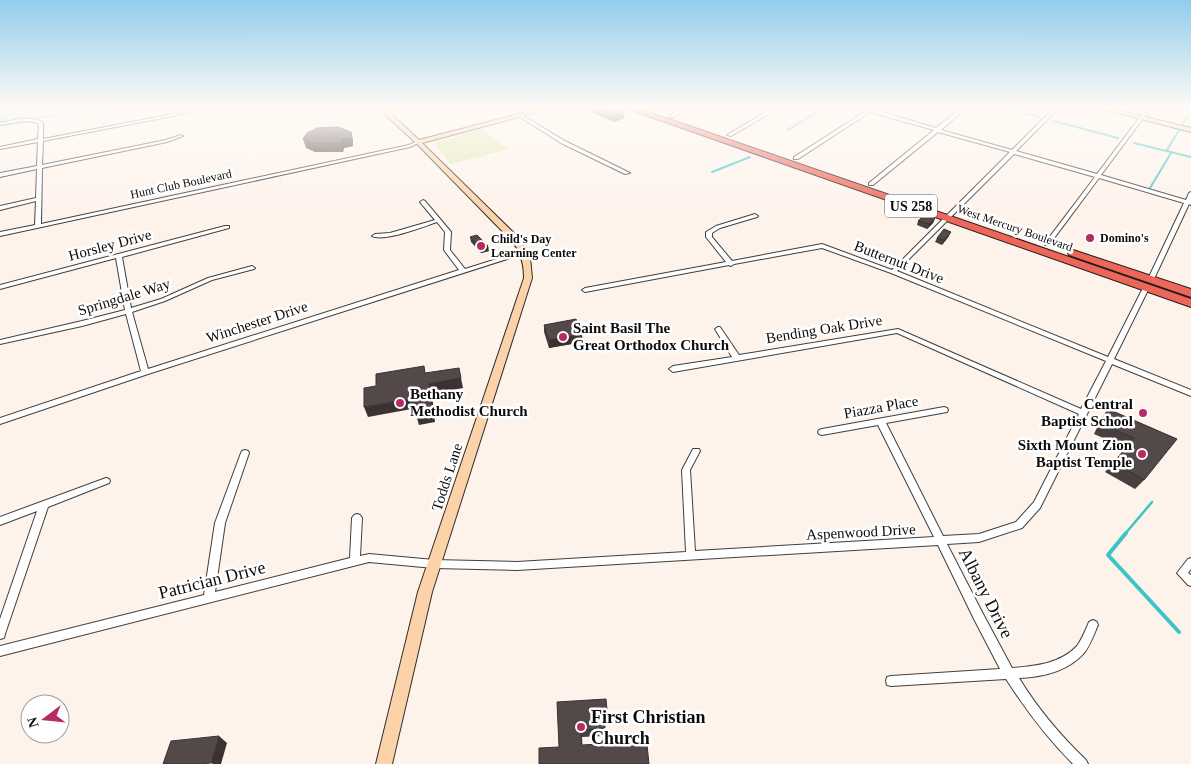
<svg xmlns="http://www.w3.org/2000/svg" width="1191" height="764" viewBox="0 0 1191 764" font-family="Georgia,serif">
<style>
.green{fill:#e2e7b7}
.water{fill:#b2f3f3;stroke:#3cc5c7}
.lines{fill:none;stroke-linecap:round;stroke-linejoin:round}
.stream-far2{stroke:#3cc5c7;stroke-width:2}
.stream-far1{stroke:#3cc5c7;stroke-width:2.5}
.stream{stroke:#3cc5c7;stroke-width:4}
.street-casing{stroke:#3f3f3f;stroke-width:2}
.secondary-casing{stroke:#2e2e2e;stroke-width:2}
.highway-casing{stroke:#1d1d1d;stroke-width:2}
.street{fill:#fff;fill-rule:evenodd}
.secondary{fill:#fcd3a9;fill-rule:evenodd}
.highway{fill:#ee6559;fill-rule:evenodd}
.wall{fill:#483f3f}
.shaded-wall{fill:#3b3333}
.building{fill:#544949;stroke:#3b3333}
.poi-dot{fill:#b62a66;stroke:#fff;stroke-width:2}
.labels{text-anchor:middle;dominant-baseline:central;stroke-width:5;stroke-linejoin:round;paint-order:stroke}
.far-street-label{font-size:12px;fill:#0c0c0c;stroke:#fff}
.far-poi-label{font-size:12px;font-weight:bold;fill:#0c0c0c;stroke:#fff;text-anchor:start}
.shield{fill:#fff;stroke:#555;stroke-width:1}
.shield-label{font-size:14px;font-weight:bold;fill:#0c0c0c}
.street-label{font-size:15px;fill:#0c0c0c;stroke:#fff}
.poi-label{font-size:15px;font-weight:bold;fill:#0c0c0c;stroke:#fff;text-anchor:start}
.near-street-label{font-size:18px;fill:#0c0c0c;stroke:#fff}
.near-poi-label{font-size:18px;font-weight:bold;fill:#0c0c0c;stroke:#fff;text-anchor:start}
</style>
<rect width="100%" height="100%" fill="#fef3eb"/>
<path class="green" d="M481 129 509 149 450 164 434 143Z"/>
<path class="water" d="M0 109H114L0 122Z"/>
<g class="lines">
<path class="stream-far2" d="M1009 109 1039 117
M1054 121 1118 138
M1182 125 1191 112
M788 130 822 109
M1134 143 1191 157
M1167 150 1179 130
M712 172 750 157
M1150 188 1171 153"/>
<path class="stream-far1" d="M1125 534 1152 502"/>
<path class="stream" d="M1126 533 1108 555 1179 632"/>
<g class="street-casing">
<path id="street" d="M199 109H209L43 141 42 165 166 140 181 135 183 136 167 142 42 168 41 224 409 145 418 141 420 142 410 147 0 236V232L35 225 36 201 0 210V206L36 198 37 169 0 177V173L37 166 38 142 0 149V147L38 139 39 124C27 118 13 124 0 125V123C14 121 31 114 43 123V139Z
M680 109H686L674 117H670V115Z
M771 109H777L731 136 727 135Z
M862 109H872L936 128 960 109H965L941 130 1012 150 1053 109H1058L1016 151 1097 174 1146 109H1150L1101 175 1186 200 1189 193 1191 192V205L1189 204 1154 279 1151 281 1148 279 1184 203 1099 178 1049 245H1045V243L1095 177 1014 154 897 271 1108 357 1143 288 1146 286 1148 287 1149 288 1114 359 1191 390V396L1112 364 1040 508 1022 528 979 542 947 544 982 612 1012 668C1035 666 1060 664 1077 646 1082 639 1086 629 1089 622L1093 620 1097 622 1098 625C1094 634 1090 646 1084 653 1067 672 1042 677 1019 678 1038 709 1060 735 1086 760L1088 764H1073C1047 738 1026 710 1006 679L891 686 887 685 886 681 887 677 891 676 1000 669 974 619 938 545 517 570 434 568 369 562 0 656V646L204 595 215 523 241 453 242 451 245 450 248 451 249 453 225 523 215 592 350 558 352 518 354 515 357 514 360 515 362 518 360 556 369 554 434 560 517 562 686 552 682 470 693 449H699L700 451 690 470 695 551 934 537 878 425 822 435 819 434 818 432 819 430 822 429 944 407 947 408 948 410 947 412 886 423 943 536 979 534 1016 522 1034 502 1079 414 897 333 673 372 669 369 673 366 732 357 715 329 718 327H720L739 355 898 329 1081 409 1106 361 891 273 822 248 734 264 731 266 729 265 585 292 582 290 585 288 726 262 706 237V232L716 226 755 214 758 216 757 217 720 228 712 233V237L732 261 822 244 892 270 1010 152 938 132 873 185H869V183L934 130 870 112 798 159H794V157L866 111Z
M522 115 565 141 630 173 625 174 561 143 520 117V116Z
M423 200 425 201 451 232 450 250 465 269 522 251H526L527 252 526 253 148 374 0 424V418L141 371 126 314 82 326 0 344V340L82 321 125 310 116 258 0 289V285L225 226H229V228L122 257 131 308 161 299 208 278 252 266 255 268 254 269 212 280 165 301 132 312 148 369 459 270 444 250 445 232 437 222C423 227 384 242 372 236L375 234 390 233 435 220 420 202Z
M106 478 109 479 110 481 109 483 48 507 5 634 4 638 0 639V619L37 511 0 525V517Z
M1191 558V569L1188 573 1191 575V586L1188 585 1177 573 1188 559Z"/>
</g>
<g class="secondary-casing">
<path id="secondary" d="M379 109H386L419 140 538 109H549L422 143 518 237 530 257 532 278 432 592 392 764H376L418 592 524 278C524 264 521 252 512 241L416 143Z
M1102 109H1113L1191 128V132Z"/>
</g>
<g class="highway-casing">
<path id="highway" d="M628 109H640L1191 299V307Z
M1073 250 1191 289V297L1069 255 1068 253Z"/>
</g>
<use href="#street" class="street"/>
<use href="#secondary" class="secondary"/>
<use href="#highway" class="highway"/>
</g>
<path class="wall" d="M584 109H616L624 112V118L614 122Z
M351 132 353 140V146L344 148 343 152H315L306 148 303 139Z
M935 218 933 223 927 229 917 225 918 221Z
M949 236 942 245 935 242 937 238Z
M470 237 488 246 489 251 481 253 471 242Z
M544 325 583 342 549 348 544 332Z
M1108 409 1177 439 1144 480 1135 489 1105 472 1126 448 1094 434 1101 419Z
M606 699 607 718H604L605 736 582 737V745L616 743V738L649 764 559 747Z"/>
<path class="shaded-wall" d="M624 112V118L614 122V116Z
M351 132 353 140V146L344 148 343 152 341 144 342 139Z
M935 218 933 223 927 229 929 224Z
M951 232 949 236 942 245 944 240Z
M488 246 489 251 481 253V248Z
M582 335 583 342 549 348V340Z
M459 368 463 388 432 394 435 422 419 425 416 415 429 384Z
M415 398 417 408 368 417 364 407Z
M219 736 227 743 221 764H213L211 763Z"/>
<path class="building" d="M598 109H616L624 112 614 116Z
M338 127 351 132V138L342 139 341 144 312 143 303 139 307 133 317 128Z
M924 215 935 218 929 224 918 221Z
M944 229 951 232 944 240 937 238Z
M477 235 488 246 481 248 470 237Z
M576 319 582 335 549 340 544 325Z
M424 366 425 373 459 368 461 378 429 384 432 412 416 415 415 398 364 407V388L376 386V374Z
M1108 409 1177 439 1144 480 1114 462 1134 438 1101 424Z
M606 699 607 710H604L605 728 581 730 582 745 618 743 616 738 646 735 649 764H539V748L559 747 557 702Z
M219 736 211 763 199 764H163L171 741Z"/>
<linearGradient id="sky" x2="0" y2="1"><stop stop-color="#92cdec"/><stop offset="0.5" stop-color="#fffaf6"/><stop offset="1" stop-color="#fffaf6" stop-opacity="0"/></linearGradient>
<rect width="1191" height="216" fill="url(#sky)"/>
<g class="poi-dot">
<circle cx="1090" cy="238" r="5"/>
<circle cx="481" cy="246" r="5"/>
<circle cx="563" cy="337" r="5"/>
<circle cx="400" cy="403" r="5"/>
<circle cx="1143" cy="413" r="5"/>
<circle cx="1142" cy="454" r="5"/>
<circle cx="581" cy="727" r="5"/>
</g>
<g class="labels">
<g class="far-street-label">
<text transform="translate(181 184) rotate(-12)">Hunt Club Boulevard</text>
<text transform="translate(1015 228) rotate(19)">West Mercury Boulevard</text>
</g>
<g class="far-poi-label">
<text x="1100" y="238">Domino's</text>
<text x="491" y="239">Child's Day<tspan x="491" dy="14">Learning Center</tspan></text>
</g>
<rect class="shield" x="885" y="194.5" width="52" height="23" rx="4"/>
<g class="shield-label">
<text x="911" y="206">US 258</text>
</g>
<g class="street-label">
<text transform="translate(110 245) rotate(-15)">Horsley Drive</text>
<text transform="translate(899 262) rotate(21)">Butternut Drive</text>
<text transform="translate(124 297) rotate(-17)">Springdale Way</text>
<text transform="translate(257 322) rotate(-18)">Winchester Drive</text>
<text transform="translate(824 329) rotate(-9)">Bending Oak Drive</text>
<text transform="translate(881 407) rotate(-10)">Piazza Place</text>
<text transform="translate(447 477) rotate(-72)">Todds Lane</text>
<text transform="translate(861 532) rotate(-3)">Aspenwood Drive</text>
</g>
<g class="poi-label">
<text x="573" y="328">Saint Basil The<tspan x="573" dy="17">Great Orthodox Church</tspan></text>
<text x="410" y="394">Bethany<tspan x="410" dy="17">Methodist Church</tspan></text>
<text x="1133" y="404" text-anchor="end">Central<tspan x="1133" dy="17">Baptist School</tspan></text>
<text x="1132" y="445" text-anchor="end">Sixth Mount Zion<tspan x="1132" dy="17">Baptist Temple</tspan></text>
</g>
<g class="near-street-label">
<text transform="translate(212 580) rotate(-14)">Patrician Drive</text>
<text transform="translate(986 593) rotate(63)">Albany Drive</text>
</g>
<g class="near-poi-label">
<text x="591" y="717">First Christian<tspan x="591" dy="21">Church</tspan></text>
</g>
</g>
<g transform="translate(45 719) rotate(254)"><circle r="24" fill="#ffffff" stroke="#9e9e9e"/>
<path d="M0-4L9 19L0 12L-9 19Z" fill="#b62a66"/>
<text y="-8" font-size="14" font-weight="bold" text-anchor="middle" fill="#0c0c0c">N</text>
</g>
</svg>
